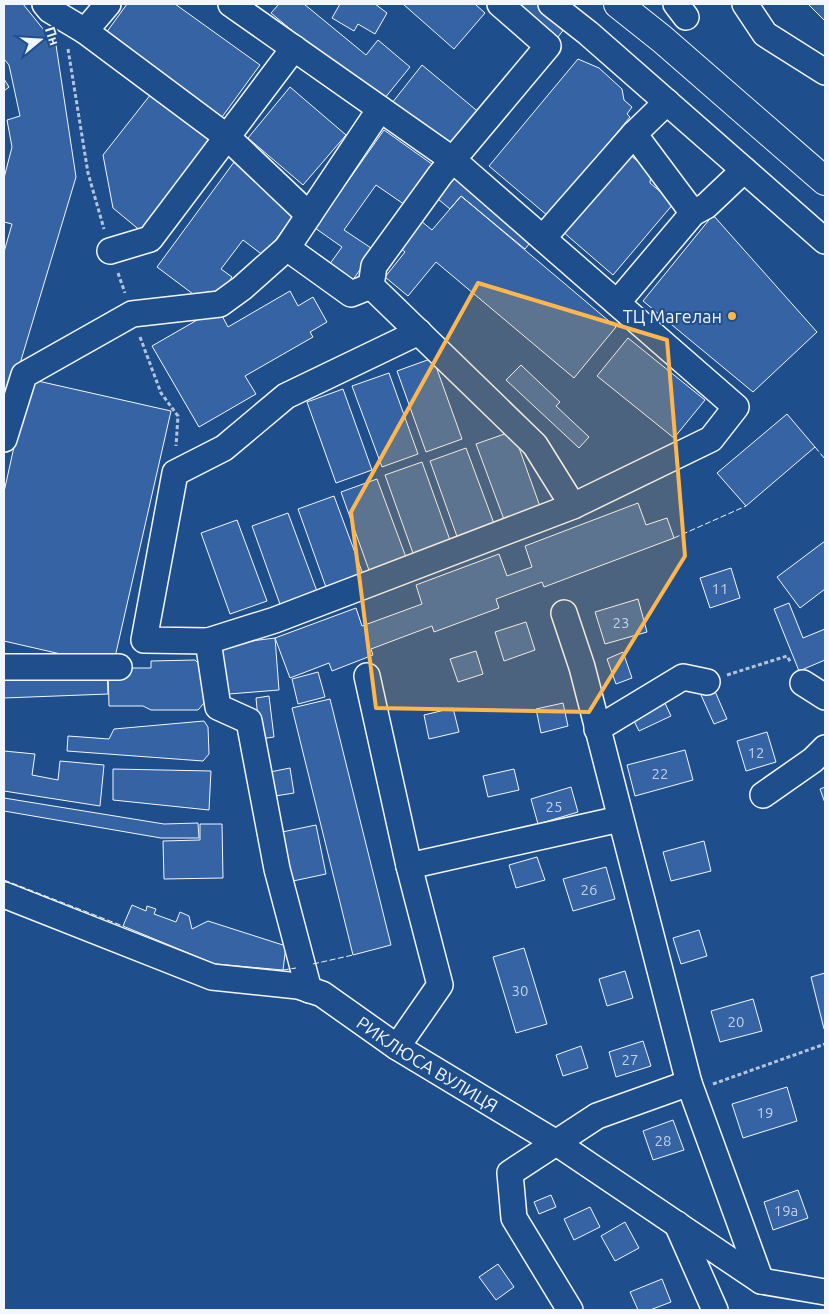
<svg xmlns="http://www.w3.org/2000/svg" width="829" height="1314" viewBox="0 0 829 1314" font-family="Ubuntu,sans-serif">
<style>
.building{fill:#3563a3;stroke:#f2f6ff}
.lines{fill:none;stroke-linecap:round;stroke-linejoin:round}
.minor-casing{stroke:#f2f6ff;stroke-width:28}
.major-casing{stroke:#f2f6ff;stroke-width:30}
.path{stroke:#b3c4dc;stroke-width:3;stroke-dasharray:4 2.5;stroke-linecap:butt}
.minor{stroke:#1f4e8c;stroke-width:25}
.major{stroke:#1f4e8c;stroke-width:28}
.fence{stroke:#f2f6ff;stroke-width:1;stroke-dasharray:6 2.5;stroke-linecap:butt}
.marked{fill:#ffb74d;fill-opacity:0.2;stroke:#ffb74d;stroke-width:4;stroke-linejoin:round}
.poi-dot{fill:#ffb74d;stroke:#1f4e8c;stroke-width:2}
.labels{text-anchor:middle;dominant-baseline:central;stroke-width:4;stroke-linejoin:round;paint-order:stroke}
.number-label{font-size:15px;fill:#c3d1e8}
.poi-label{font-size:18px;fill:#f2f6ff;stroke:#1f4e8c;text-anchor:end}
.street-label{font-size:18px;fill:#f2f6ff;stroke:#1f4e8c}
</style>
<rect width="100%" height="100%" fill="#1f4e8c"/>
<path class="building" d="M4 4H23L56 45 76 177 4 417V252L12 224 4 222V178L12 147 7 120 20 116 9 65 4 59Z
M127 4H175L260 65 222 117 106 33Z
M279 4H304L366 55 378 40 410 67 380 104 271 13Z
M340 4H375L387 13 375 34 358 24 354 31 332 18Z
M403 4H475L485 13 454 49Z
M517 4H544L568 24 558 37Z
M808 4H825V21Z
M578 59 599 68 622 89 624 100 632 107 627 114 630 117 548 216 489 166Z
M422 65 481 114 451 152 392 103Z
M4 79 9 87 4 91Z
M290 87 346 135 303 185 248 138Z
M151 94 213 143 142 232 113 208 103 155Z
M384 130 436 167 408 207 376 185 344 230 374 250 352 281 329 265 342 247 315 228Z
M628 153 651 173 650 183 674 203 613 275 562 231Z
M237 158 295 213 264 256 243 240 221 269 232 277 218 298 208 291 201 300 157 267Z
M453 170 534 238 525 249 461 196 450 209 432 194Z
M461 196 616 327 574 378 436 262 408 296 385 277 405 252 399 247 421 221 432 230Z
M713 215 817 332 753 392 643 301Z
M290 291 298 306 313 297 327 322 310 332 313 337 245 376 256 394 199 427 152 346 218 308 228 327Z
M628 338 705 400 674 438 597 376Z
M433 358 462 439 426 452 397 371Z
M521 365 560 402 556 406 589 437 579 448 506 380Z
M389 373 418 454 382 467 352 386Z
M29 379 171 411 113 666 4 641V492Z
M343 389 372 470 336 483 307 402Z
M787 414 815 447 746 506 717 473Z
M513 431 542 512 506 525 476 444Z
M466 448 496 529 459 542 430 461Z
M422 462 451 543 414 556 385 475Z
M377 479 407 560 370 573 341 492Z
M334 496 364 577 327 590 298 509Z
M638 503 646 525 667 518 674 538 544 587 542 582 496 599 499 608 434 632 432 626 371 649 373 655 332 671 329 663 290 678 275 638 356 608 362 626 422 604 416 585 499 554 507 576 532 567 525 546Z
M288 513 318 594 281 607 252 526Z
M237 520 267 601 230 614 201 533Z
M825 541V589L800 608 777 577Z
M731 568 740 598 710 608 700 578Z
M638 599 647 632 605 644 595 612Z
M789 603 803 638 825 629V660L799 671 774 609Z
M526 622 535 650 504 661 495 632Z
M275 638 279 690 229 694 219 679 217 653 227 644Z
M476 651 483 674 458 682 450 659Z
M623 652 632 678 616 684 607 659Z
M195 660 209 674V697L198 710H151L143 706H109L108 668H151V661Z
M107 672 108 694 4 698V677Z
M318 672 325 697 298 704 292 679Z
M714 689 727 719 714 724 701 695Z
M269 696 274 737 260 739 256 698Z
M330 699 391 945 353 955 292 708Z
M664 701 671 716 639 731 632 717Z
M563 703 568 726 541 733 536 709Z
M453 708 459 732 429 739 424 715Z
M204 721 208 727 209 754 203 761 67 751 68 736 109 739 114 729Z
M767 732 776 762 746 771 737 741Z
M685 750 693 780 635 796 627 765Z
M4 751 35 754 32 775 58 780 60 761 104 765 100 806 4 791Z
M290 768 294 793 275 796 270 772Z
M113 769 211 771 209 810 113 800Z
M514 769 519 790 488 797 483 776Z
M571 787 578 812 538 824 531 799Z
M825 787V803L820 789Z
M4 798 164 824 198 823 199 838H161L4 811Z
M200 824H222L223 878 164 879 163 841 200 840Z
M316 825 326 874 293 881 282 832Z
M704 841 711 871 671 881 663 852Z
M537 857 545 880 516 888 509 865Z
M606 867 615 899 573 911 563 879Z
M132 905 146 911 147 906 156 909 154 914 176 922 180 912 189 916 192 929 208 921 286 946 283 970 215 964 123 926Z
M699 930 707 956 681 964 673 938Z
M524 948 547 1024 516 1033 493 957Z
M625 971 633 998 607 1006 599 979Z
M825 973V1029H824L811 977Z
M753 999 762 1031 720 1042 711 1011Z
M643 1041 651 1066 616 1077 609 1052Z
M581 1046 588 1068 563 1076 556 1055Z
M787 1087 797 1121 743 1138 732 1104Z
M673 1120 684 1150 653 1160 643 1131Z
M798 1190 808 1218 773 1230 764 1202Z
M551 1195 556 1207 539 1214 534 1202Z
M590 1207 600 1227 574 1240 564 1219Z
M625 1222 639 1248 615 1261 601 1236Z
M498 1264 514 1287 496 1300 479 1277Z
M662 1279 671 1302 650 1310H638L630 1292Z"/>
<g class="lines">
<g class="minor-casing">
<g id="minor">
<path d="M45 4 50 10 85 31"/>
<path d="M108 4 85 31 227 137 309 215 380 109"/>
<path d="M231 4 453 160 736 407 711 439 573 506"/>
<path d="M551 4 588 33 825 241"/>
<path d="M676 4 686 17"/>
<path d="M745 4 765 34 825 72"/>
<path d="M634 134 667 102"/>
<path d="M693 213 706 206 744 170"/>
<path d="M309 215 287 248 351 294 371 286"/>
<path d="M543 238 634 134 693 213 617 303"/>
<path d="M110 251 150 239 294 48"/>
<path d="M4 439 24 375 132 314 220 304 242 288 287 248"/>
<path d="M564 613 582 667 689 1083 761 1281"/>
<path d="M208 641 144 640 175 473 224 448 286 396 419 332"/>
<path d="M4 667H119"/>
<path d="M367 676 409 866 440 985 397 1047"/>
<path d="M803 683 825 697"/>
<path d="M597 729 683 677 707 682"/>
<path d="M763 795 813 760 825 748"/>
<path d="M409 866 620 819"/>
<path id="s1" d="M4 895 212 977 298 986 322 994 397 1047 558 1144 761 1281 825 1292"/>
<path d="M309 990 277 869 249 721 218 707 208 641 275 620 573 506 535 445 371 286 374 266 440 175 548 46 500 4"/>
<path d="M677 1224 715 1310"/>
<path d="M570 1310 514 1218 510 1173 597 1116 689 1083"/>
</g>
</g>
<g class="major-casing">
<path id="major" d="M618 4 662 39 825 181"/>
</g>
<path class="path" d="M68 49 88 173 104 229
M118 273 125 293
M140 337 161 393 178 416 176 446
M727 675 787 656 791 663
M713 1084 825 1044"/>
<use href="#minor" class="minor"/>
<use href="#major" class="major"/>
<path class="fence" d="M815 447 825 459
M674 538 746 506
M4 880 123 926
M313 964 353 955
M283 970 296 968"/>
</g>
<path class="marked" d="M478 283 667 340 685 556 589 712 376 708 351 512Z"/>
<circle class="poi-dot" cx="732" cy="316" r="5"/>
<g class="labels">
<g class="number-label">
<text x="720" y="588">11</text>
<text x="621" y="622">23</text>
<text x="756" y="752">12</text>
<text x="660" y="773">22</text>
<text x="554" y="806">25</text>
<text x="589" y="889">26</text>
<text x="520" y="990">30</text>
<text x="736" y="1021">20</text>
<text x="630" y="1059">27</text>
<text x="765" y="1112">19</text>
<text x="663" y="1140">28</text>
<text x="786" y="1210">19а</text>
</g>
<g class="poi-label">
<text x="722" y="316">ТЦ Магелан</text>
</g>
<g class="street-label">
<text stroke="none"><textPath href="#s1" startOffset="462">РИКЛЮСА ВУЛИЦЯ</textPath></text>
</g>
</g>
<rect width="829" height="1314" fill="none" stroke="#f2f6ff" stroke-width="10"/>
<g transform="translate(40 40) rotate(72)" stroke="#1f4e8c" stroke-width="4" paint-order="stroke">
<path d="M0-4L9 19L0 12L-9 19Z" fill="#f2f6ff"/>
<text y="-8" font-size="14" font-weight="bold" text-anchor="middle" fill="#f2f6ff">Пн</text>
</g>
</svg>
